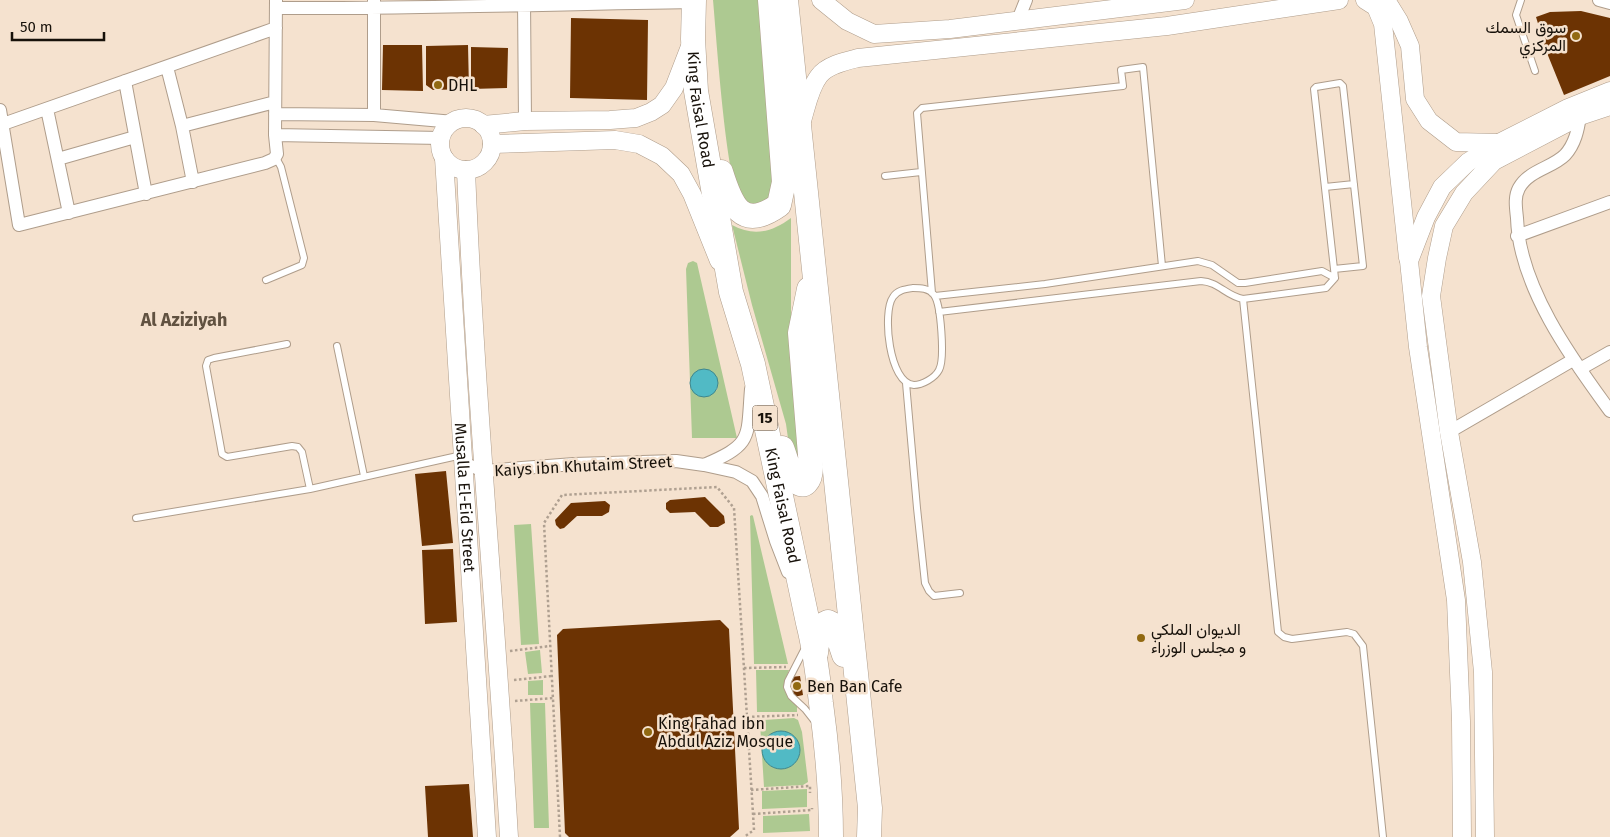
<svg xmlns="http://www.w3.org/2000/svg" width="1610" height="837" viewBox="0 0 1610 837" font-family="'Fira Sans',Vazirmatn,sans-serif">
<style>
.green{fill:#adc991;fill-rule:evenodd}
.water{fill:#51bac5;stroke:#40878d}
.building{fill:#6c3303}
.lines{fill:none;stroke-linecap:round;stroke-linejoin:round}
.lane-casing{stroke:#af9d8b;stroke-width:8}
.street-casing{stroke:#af9d8b;stroke-width:14}
.secondary-casing{stroke:#af9d8b;stroke-width:19}
.highway-casing{stroke:#af9d8b;stroke-width:25}
.path{stroke:#afa091;stroke-width:2.5;stroke-dasharray:2.5 2.5;stroke-linecap:butt}
.lane{stroke:#fff;stroke-width:6}
.street{stroke:#fff;stroke-width:12}
.secondary{stroke:#fff;stroke-width:18}
.highway{stroke:#fff;stroke-width:24}
.poi-dot{fill:#916911;stroke:#f5e2cf;stroke-width:2}
.labels{text-anchor:middle;dominant-baseline:central;stroke-width:5;stroke-linejoin:round;paint-order:stroke}
.shield{fill:#f5e2cf;stroke:#5a5045;stroke-width:1}
.shield-label{font-size:15px;font-weight:bold;fill:#17110a}
.poi-label{font-size:16px;fill:#17110a;stroke:#f5e2cf;text-anchor:start}
.street-label{font-size:16px;fill:#17110a;stroke:#f5e2cf}
.neighbourhood-label{font-size:18px;font-weight:bold;fill:#615241;stroke:#f5e2cf}
</style>
<rect width="100%" height="100%" fill="#f5e2cf"/>
<path class="green" d="M713 0H761L777 190 766 205 753 207C749 205 743 202 740 199 726 183 716 31 713 0Z
M791 218V318L802 413 804 462 791 460 786 424 752 305 732 225C754 237 772 232 791 218Z
M693 261 697 263 737 438H692L686 269 688 263ZM706 370C715 372 720 381 717 390L697 395 691 388V379Z
M752 515 753 516 788 664H754L750 516Z
M531 524 539 644 521 645 514 525Z
M540 650 542 673 528 674 525 652Z
M756 670H789C783 687 783 693 797 705V712H757Z
M543 680V695H528V681Z
M530 703H545L549 828H534Z
M794 718 798 720 802 732 808 782 803 785 764 787 760 723 764 720ZM783 731 794 736 800 753 794 764 776 768C765 764 761 756 763 744Z
M807 789V807L762 809V791Z
M809 814 810 831 763 833V816Z"/>
<path class="water" d="M690 383a14 14 0 1 1 28 0a14 14 0 1 1-28 0Z
M762 750a19 19 0 1 1 38 0a19 19 0 1 1-38 0Z"/>
<path class="building" d="M1581 11 1610 18V76L1564 95 1547 53 1536 17 1550 12Z
M571 18 648 20 647 100 570 98Z
M383 45H422L423 91 382 90Z
M468 45 469 89 433 90 426 85V46Z
M471 47 508 48 507 88 471 89Z
M446 471 453 543 422 546 415 474Z
M705 497 724 516 725 523 718 527H710L695 512 670 513 666 509V503L670 500Z
M605 501 610 505 609 512 602 516H577L564 528 560 529 556 525 555 520 571 503Z
M453 549 457 622 425 624 422 550Z
M720 620 729 629 739 829 730 837H569L565 833 557 635 563 629Z
M800 676 803 695 794 697 791 677Z
M469 784 473 837H428L425 786Z"/>
<g class="lines">
<g class="lane-casing">
<path id="lane" d="M1521 0 1516 15 1535 71
M885 176 921 172
M1325 187 1354 184
M266 280 302 265 304 258 281 167 275 156
M913 288C920 288 929 288 934 295 941 304 945 359 939 370 935 378 922 385 914 385 889 384 882 312 893 297 897 290 906 289 913 288Z
M932 293 917 113 922 108 1123 86 1121 70 1143 67 1162 266
M935 296 1045 284 1198 261 1212 265 1238 283H1245L1322 271 1335 278
M1243 299 1278 632 1284 637 1292 639 1347 632 1354 634 1363 646 1383 837
M939 312 1201 281C1219 282 1226 296 1243 299L1326 288 1335 278 1314 89 1316 87 1340 83 1343 86 1363 266 1334 269
M287 344 214 358 208 360 206 366 222 454 227 457 292 446 298 447 302 452 310 489
M337 346 364 476
M906 383 917 508 925 583 929 591 934 596 960 593
M136 518 310 489 462 455
M806 646 788 681 787 687 791 696 805 709 816 723"/>
</g>
<g class="street-casing">
<path id="street" d="M524 0 525 121
M1599 0 1610 3
M276 8C415 9 554 4 694 2
M1018 20 1026 0
M167 67 182 126 193 182
M125 81 146 194
M47 109 69 213
M0 110 19 225 265 163 274 159 277 154 275 135 276 0
M275 114 374 115 454 122
M374 115V0
M1580 116C1578 130 1575 144 1565 155 1552 168 1529 170 1519 188 1514 197 1516 208 1517 218 1519 286 1571 358 1610 411
M3 124 276 28
M182 126 275 102
M275 135 441 138
M58 159 135 137
M1517 236 1610 202
M1580 369 1610 352
M1449 432 1573 360
M463 463 484 471 574 464 676 461 704 465 736 472 752 481 762 496 776 541 788 572
M704 465C753 444 747 439 751 389"/>
</g>
<g class="secondary-casing">
<g id="secondary">
<path d="M821 0 847 21 874 34 950 29 1185 0"/>
<path d="M1365 0 1376 7 1383 24 1408 258"/>
<path d="M1386 0 1399 21 1410 46 1415 99 1429 121 1456 142 1499 143"/>
<circle cx="466" cy="144" r="26"/>
<path d="M801 124C806 109 809 89 819 76 827 65 846 61 858 58L1167 26 1339 0"/>
<path d="M483 125 525 121 610 120 636 118 651 112 662 105 674 88 691 44"/>
<path d="M492 144 615 140 639 144 662 156 681 174 692 194 719 261"/>
<path id="s1" d="M444 158 487 837"/>
<path d="M466 170C475 393 496 615 509 837"/>
<path d="M1462 837 1461 721 1456 600 1418 347 1409 261 1426 217 1442 187 1468 162 1499 143 1568 108 1610 91"/>
<path d="M1485 837 1483 672 1472 562 1449 432 1431 296 1437 258 1444 226 1464 193 1494 161 1580 116 1610 106"/>
</g>
</g>
<g class="highway-casing">
<g id="highway">
<path id="s2" d="M694 0 693 39 696 91 731 292 753 364 808 623C815 650 818 676 821 703 827 747 831 792 831 837"/>
<path d="M786 0 870 808 869 837"/>
<path d="M721 172C731 204 741 232 779 205L784 182 770 0"/>
<path d="M782 448C786 458 788 470 794 478 804 493 811 479 811 467L800 333 809 289"/>
<path d="M816 653 818 634 822 625 828 622 834 625 844 655"/>
</g>
</g>
<path class="path" d="M510 651 550 646
M744 668 786 667
M514 680 552 676
M515 701 553 698
M747 717 798 715
M751 790 810 786V793
M753 814 812 810V808
M560 837 544 523 562 495 717 487 734 508 754 830 744 837"/>
<use href="#lane" class="lane"/>
<use href="#street" class="street"/>
<use href="#secondary" class="secondary"/>
<use href="#highway" class="highway"/>
</g>
<g class="poi-dot">
<circle cx="1576" cy="36" r="5"/>
<circle cx="438" cy="85" r="5"/>
<circle cx="1141" cy="638" r="5"/>
<circle cx="797" cy="686" r="5"/>
<circle cx="648" cy="732" r="5"/>
</g>
<g class="labels">
<rect class="shield" x="752.5" y="405.5" width="25" height="25" rx="4"/>
<g class="shield-label">
<text x="765" y="418">15</text>
</g>
<g class="poi-label">
<text x="1566" y="27" text-anchor="end">سوق السمك<tspan x="1566" dy="18">المركزي</tspan></text>
<text x="448" y="85">DHL</text>
<text x="1151" y="629">الديوان الملكي<tspan x="1151" dy="18">و مجلس الوزراء</tspan></text>
<text x="807" y="686">Ben Ban Cafe</text>
<text x="658" y="723">King Fahad ibn<tspan x="658" dy="18">Abdul Aziz Mosque</tspan></text>
</g>
<g class="street-label">
<text stroke="none"><textPath href="#s2" startOffset="110">King Faisal Road</textPath></text>
<text transform="translate(583 466) rotate(-3)">Kaiys ibn Khutaim Street</text>
<text stroke="none"><textPath href="#s1" startOffset="340">Musalla El-Eid Street</textPath></text>
<text stroke="none"><textPath href="#s2" startOffset="515">King Faisal Road</textPath></text>
</g>
<g class="neighbourhood-label">
<text x="184" y="320">Al Aziziyah</text>
</g>
</g>
<path d="M12 32v8h92v-8" fill="none" stroke="#17110a" stroke-width="2.5"/>
<text x="20" y="32" font-size="15" fill="#17110a" stroke="#f5e2cf" stroke-width="4" paint-order="stroke">50 m</text>
</svg>
